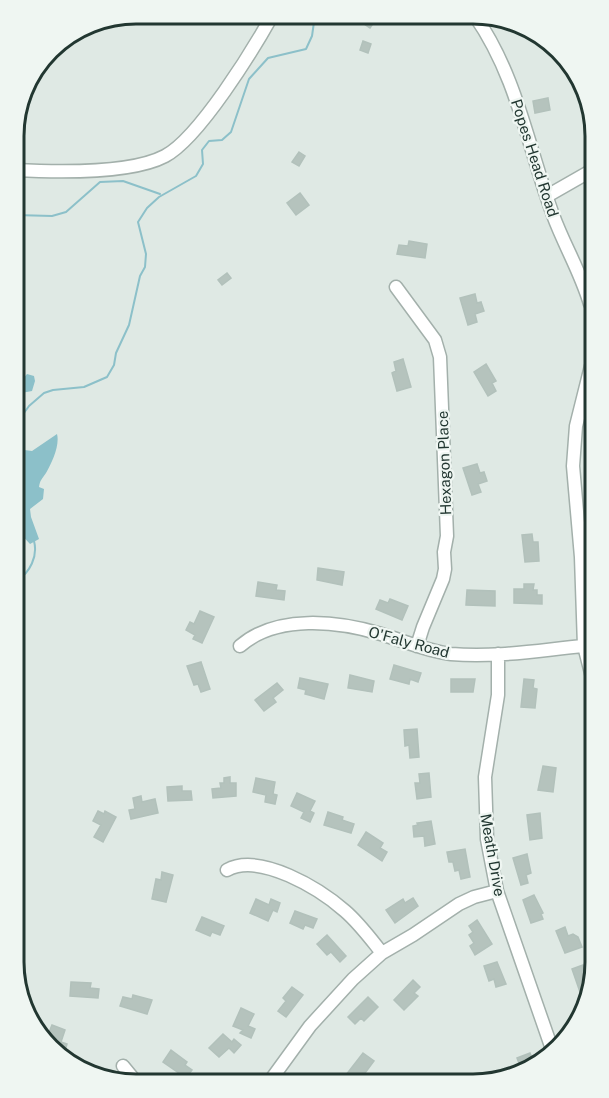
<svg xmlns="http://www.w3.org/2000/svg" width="609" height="1098" viewBox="0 0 609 1098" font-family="'Public Sans',sans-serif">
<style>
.water{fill:#8cc0c9}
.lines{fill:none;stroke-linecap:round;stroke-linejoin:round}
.stream{stroke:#8cc0c9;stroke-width:2}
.building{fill:#b5c3bd;stroke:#b2c1bb;stroke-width:1.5}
.minor-casing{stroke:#a3b0ab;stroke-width:15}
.minor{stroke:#fff;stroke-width:12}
.labels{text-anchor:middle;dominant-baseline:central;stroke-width:4.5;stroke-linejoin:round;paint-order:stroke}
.street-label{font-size:15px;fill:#223731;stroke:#eff6f2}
.rim{fill:none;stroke:#223731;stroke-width:3}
</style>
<rect width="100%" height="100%" fill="#dfe9e4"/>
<path class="water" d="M27 374 34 376 35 381 32 391 16 394V379L22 380Z
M57 434C60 445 52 463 46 473 42 479 40 480 39 487L44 489 43 499 30 509 31 517 39 539 30 544 17 530V449L32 451Z"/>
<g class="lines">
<path class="stream" d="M15 215 52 216 66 212 100 182 123 181 160 194
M16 424 29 406 44 393 53 390 84 387 107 377 114 365 116 353 129 325 140 276 145 267 146 254 138 222 147 208 159 197 196 176 203 164 202 150 209 141 222 140 231 132 249 79 268 58 306 49 312 36 315 15
M17 580C30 573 38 556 34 541"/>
</g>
<path class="building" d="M361 15H379L370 28 358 20Z
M363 41 371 44 368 53 360 50Z
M548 98 550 110 535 113 533 101Z
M299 152 305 156 299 166 292 162Z
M300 193 309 205 296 215 287 203Z
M409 241 427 244 425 258 397 254 399 245 408 246Z
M227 273 231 278 222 285 218 280Z
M475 294 477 303 481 302 484 311 475 314 477 322 468 325 460 298Z
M403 359 411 387 397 391 392 373 396 371 394 362Z
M486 364 496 381 492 383 496 391 488 396 474 372Z
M477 464 480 473 484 472 487 481 478 484 481 492 472 495 463 468Z
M532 534 533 542H538L539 561 525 562 522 535Z
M318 568 344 572 342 585 317 580Z
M258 582 277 585 276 590 285 591 284 600 256 596Z
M524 584H534L533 590H537V595H542V604L514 603V589H524Z
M467 590 495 591V606L466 605Z
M390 599 408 606 402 620 376 609 380 600 388 603Z
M200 611 214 617 202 643 193 639 195 635 186 630 190 622 194 624Z
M201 662 210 689 201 692 198 684 194 685 187 666Z
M394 665 421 673 418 682 410 679 409 684 390 679Z
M350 675 374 681 372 692 348 688Z
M300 678 328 684 324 699 305 694 306 690 298 688Z
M451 679H475L473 692H451Z
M524 679 534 680 533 688 537 689 535 708 521 707Z
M277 683 283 690 273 698 276 702 264 711 255 700Z
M417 729 419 757 410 758 409 745 405 746 404 730Z
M543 766 556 768 553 792 538 790Z
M429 773 431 797 417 799 415 783H420L419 774Z
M230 777V783H236V796L213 798 212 789 221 788 220 783H224V778Z
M256 778 275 782 273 794 277 795 275 804 265 802 266 795 253 792Z
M182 786V791H191L192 800 168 801 167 787Z
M297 793 315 801 310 811 314 813 310 822 301 818 304 812 291 806Z
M141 796 142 802 155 799 158 813 131 819 129 810 135 809 133 798Z
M98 811 104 814 105 811 116 817 103 842 94 837 101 825 93 821Z
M328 812 343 817 342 820 354 824 351 833 324 825Z
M540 813 542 838 530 840 527 815Z
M431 821 435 844 425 846 424 836 414 837 413 826 418 825 417 823Z
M366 832 383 843 380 848 387 852 382 861 358 845Z
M465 849 470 877 461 879 459 870 455 871 453 862H449L447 852Z
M527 854 531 873 526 875 528 883 521 885 513 858Z
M162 872 173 875 166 902 152 899 156 879 161 880Z
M534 895 543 913 541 914 543 919 531 923 523 900Z
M413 898 418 906 395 923 386 910 403 899 405 903Z
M256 899 269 905 271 899 280 903 277 912 273 910 268 921 250 913Z
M295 911 317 919 313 928 305 925 303 929 290 923Z
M202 917 224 926 220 935 212 932 210 936 196 930Z
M477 920 492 944 475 955 470 946 474 943 469 935 473 932 469 926Z
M565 927 568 936 573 934 578 937 582 947 565 953 556 931Z
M327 935 346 956 340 962 331 952 327 955 317 944Z
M497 962 506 984 496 987 494 979 489 981 484 966Z
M583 965 586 973 591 972 593 976 588 990 580 992 572 969Z
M413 980 420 987 414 993 418 996 404 1010 394 1000Z
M71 982 91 983 90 988 99 989 98 998 70 996Z
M292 987 303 995 286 1017 278 1011 286 1001 283 998Z
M133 995 152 1000 147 1014 120 1006 123 997 132 999Z
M368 997 378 1007 364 1021 361 1018 355 1024 348 1017Z
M241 1008 254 1014 248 1026 255 1029 251 1038 240 1033 243 1030 233 1026Z
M52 1025 65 1030 61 1042 67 1044 64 1054 55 1050 56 1047 49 1044 46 1040Z
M223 1034 232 1042 234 1039 241 1045 234 1053 229 1048 219 1057 209 1048Z
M171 1050 187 1062 185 1065 192 1070 186 1078 163 1062Z
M363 1053 374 1061 362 1077 359 1074 352 1080 346 1075Z
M530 1053 534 1063 522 1071 517 1058Z"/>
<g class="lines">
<g class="minor-casing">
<path id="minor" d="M475 16C517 76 528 147 553 215 564 245 581 273 590 304
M15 170C54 172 131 174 165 156 199 138 253 50 273 14
M547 196 589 172
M396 287 435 340 440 357 447 536 444 552 445 569 443 579 423 627 417 646
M591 366 576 426 573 466 581 557 584 646 593 681
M240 646C277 614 338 621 381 634 404 641 427 651 451 654 495 658 540 650 584 646
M498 654V695L485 777 487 839 497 891 552 1049
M227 870C260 852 320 889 345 911 359 923 370 938 382 953
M123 1066 137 1083
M270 1081 310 1026 353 979 382 953 413 935 459 904 474 897 497 891"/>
</g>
<use href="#minor" class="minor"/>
</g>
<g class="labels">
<g class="street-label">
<text transform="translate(535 158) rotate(72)">Popes Head Road</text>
<text transform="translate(444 463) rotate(-92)">Hexagon Place</text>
<text transform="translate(409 642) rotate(15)">O'Faly Road</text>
<text transform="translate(493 855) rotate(80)">Meath Drive</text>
</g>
</g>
<path d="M0 0H609V1098H0ZM136 24H473A112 112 0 0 1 585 136V962A112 112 0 0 1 473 1074H136A112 112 0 0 1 24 962V136A112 112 0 0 1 136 24Z" fill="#eff6f2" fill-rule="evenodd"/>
<path class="rim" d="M136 24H473A112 112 0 0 1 585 136V962A112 112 0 0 1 473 1074H136A112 112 0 0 1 24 962V136A112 112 0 0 1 136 24Z"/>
</svg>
